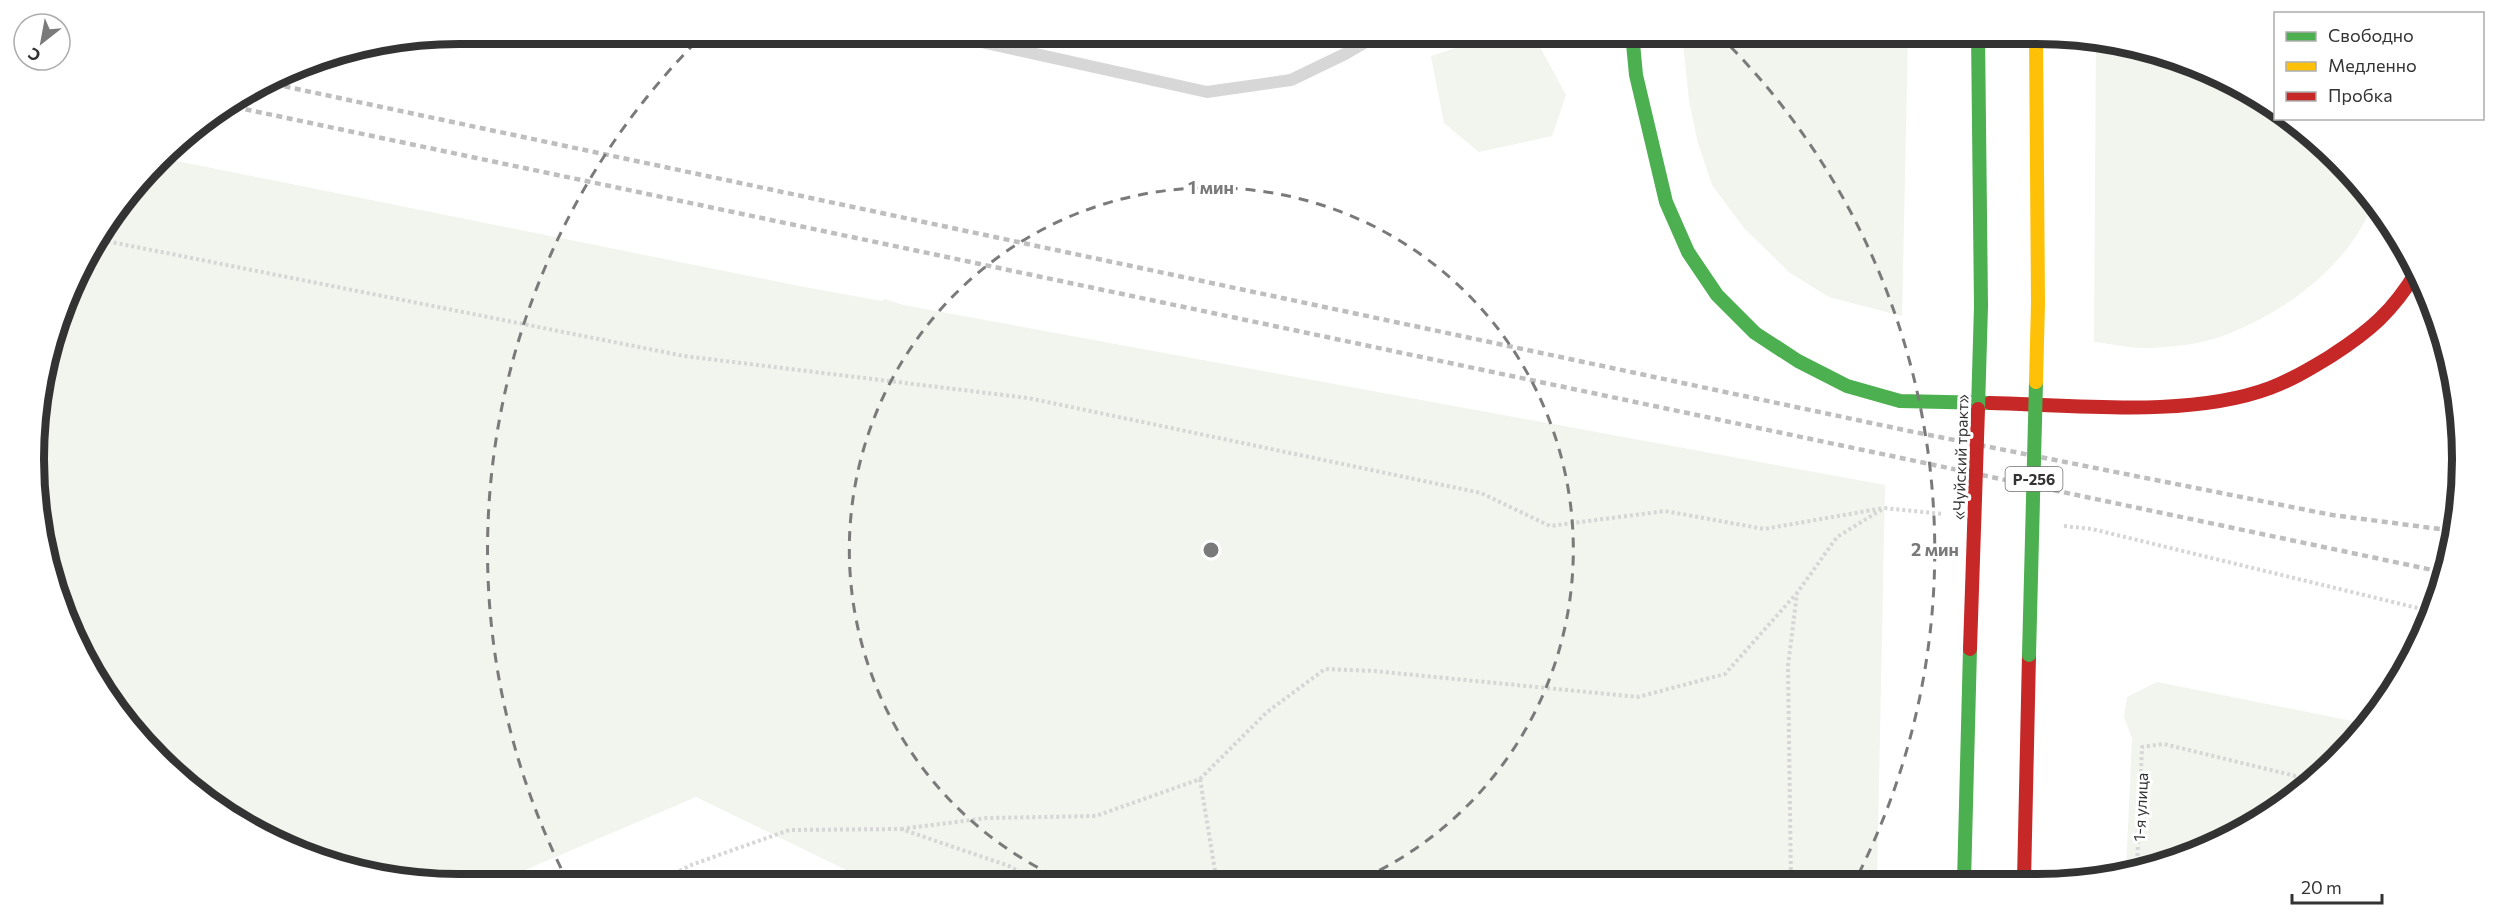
<svg xmlns="http://www.w3.org/2000/svg" width="2496" height="918" viewBox="0 0 2496 918" font-family="Commissioner,sans-serif">
<style>
.green{fill:#f1f5ed}
.lines{fill:none;stroke-linecap:round;stroke-linejoin:round}
.path{stroke:#d6d6d6;stroke-width:4;stroke-dasharray:3 3;stroke-linecap:butt}
.lane{stroke:#d7d7d7;stroke-width:12}
.fast{stroke:#4caf50;stroke-width:14}
.slow{stroke:#ffc107;stroke-width:14}
.jam{stroke:#c62828;stroke-width:14}
.rail{stroke:#bebebe;stroke-width:4.5;stroke-dasharray:6 4.5;stroke-linecap:butt}
.fast-bridge{stroke:#4caf50;stroke-width:14}
.slow-bridge{stroke:#ffc107;stroke-width:14}
.jam-bridge{stroke:#c62828;stroke-width:14}
.ring{fill:none;stroke:#7a7a7a;stroke-width:3;stroke-dasharray:10 8}
.labels{text-anchor:middle;dominant-baseline:central;stroke-width:6;stroke-linejoin:round;paint-order:stroke}
.shield{fill:#fff;stroke:#707070;stroke-width:1.5}
.shield-label{font-size:15px;font-weight:bold;fill:#333}
.street-label{font-size:16px;fill:#333;stroke:#fff}
.rim{fill:none;stroke:#333;stroke-width:8}
.centre{fill:#7a7a7a;stroke:#fff;stroke-width:3}
.ring-label{font-size:18px;text-anchor:middle;font-weight:bold;fill:#7a7a7a;stroke:#fff;stroke-width:6;stroke-linejoin:round;paint-order:stroke}
</style>
<rect width="100%" height="100%" fill="#fff"/>
<path class="green" d="M1682 33H1908L1902 316 1829 297 1789 272 1744 228 1712 185 1698 143 1689 101Z
M1492 36 1539 45 1566 95 1552 136 1479 152 1444 123 1431 56Z
M2096 41 2148 48 2226 77 2275 108 2276 118 2292 119 2297 121 2358 178 2374 202C2348 266 2289 310 2225 335 2204 344 2176 346 2153 348 2134 349 2113 344 2094 342Z
M162 158 799 286 881 301 885 299 903 305 1885 485 1877 882 875 884 696 797 490 885H459L348 870 270 841 200 797 105 695 66 622 41 542 37 403 56 322 90 246Z
M2157 682 2367 724 2318 779 2225 841 2126 871 2132 738 2124 717 2127 697Z"/>
<g class="lines">
<path class="path" d="M96 239 684 356 1028 398 1481 493 1550 526 1665 511 1764 529 1884 508
M2064 526 2092 529 2430 611
M1200 779 1217 883
M901 829 987 818 1096 816 1200 779 1267 712 1325 669 1374 671 1638 697 1725 674 1797 593
M2137 868 2142 747 2164 744 2316 781
M1791 882 1788 666 1797 593 1837 537 1884 508 1943 514
M653 885 691 865 789 830 901 829 1009 866 1041 884"/>
<path class="lane" d="M941 33 1207 92 1291 80 1345 54 1381 33"/>
<path class="fast" d="M1632 33 1636 75 1666 202 1688 252 1717 295 1755 333 1798 361 1847 386 1900 401 1990 403
M1978 33 1981 306
M1964 882 1970 649"/>
<path class="slow" d="M2036 33 2038 303"/>
<path class="jam" d="M1990 403C2076 405 2190 418 2270 388 2292 380 2311 368 2331 356 2370 331 2393 311 2417 271
M2024 881 2029 655"/>
<path class="rail" d="M264 82 1909 431 2332 515 2455 531
M225 105 2447 573"/>
<path class="fast-bridge" d="M1978 409 1981 306
M2029 655 2036 382"/>
<path class="slow-bridge" d="M2036 382 2038 303"/>
<path class="jam-bridge" d="M1970 649 1978 409"/>
</g>
<g class="ring">
<path d="M1070 883A362 362 0 1 1 1355 882"/>
<path d="M569 884A724 724 0 0 1 704 34M1718 34A724 724 0 0 1 1856 879"/>
</g>
<g class="labels">
<rect class="shield" x="2005.5" y="467" width="57" height="24" rx="4.5"/>
<g class="shield-label">
<text x="2034" y="479">Р-256</text>
</g>
<g class="street-label">
<text transform="translate(1960 457) rotate(-88)">«Чуйский тракт»</text>
<text transform="translate(2140 807) rotate(-87)">1-я улица</text>
</g>
</g>
<path d="M0 0H2496V918H0ZM459 44H2037A415 415 0 0 1 2452 459V459A415 415 0 0 1 2037 874H459A415 415 0 0 1 44 459V459A415 415 0 0 1 459 44Z" fill="#fff" fill-rule="evenodd"/>
<path class="rim" d="M459 44H2037A415 415 0 0 1 2452 459V459A415 415 0 0 1 2037 874H459A415 415 0 0 1 44 459V459A415 415 0 0 1 459 44Z"/>
<circle cx="1211" cy="550" r="9" class="centre"/>
<g class="ring-label">
<text x="1211" y="194">1 мин</text>
<text x="1935" y="556">2 мин</text>
</g>
<rect x="2274" y="12" width="210" height="108" fill="#ffffff" stroke="#adadad" stroke-width="1.5"/>
<rect x="2286" y="32" width="30" height="9" fill="#4caf50" stroke="#adadad" stroke-width="1.5"/>
<text x="2328" y="42" font-size="18" fill="#333333">Свободно</text>
<rect x="2286" y="62" width="30" height="9" fill="#ffc107" stroke="#adadad" stroke-width="1.5"/>
<text x="2328" y="72" font-size="18" fill="#333333">Медленно</text>
<rect x="2286" y="92" width="30" height="9" fill="#c62828" stroke="#adadad" stroke-width="1.5"/>
<text x="2328" y="102" font-size="18" fill="#333333">Пробка</text>
<g transform="translate(42 42) rotate(211)"><circle r="28" fill="#ffffff" stroke="#adadad" stroke-width="1.5"/>
<path d="M0-4.5L10 22L0 15L-10 22Z" fill="#7a7a7a"/>
<text y="-9" font-size="16" font-weight="bold" text-anchor="middle" fill="#333333">С</text>
</g>
<path d="M2292 894v9h90v-9" fill="none" stroke="#333333" stroke-width="3"/>
<text x="2301" y="894" font-size="18" fill="#333333" stroke="#ffffff" stroke-width="4.5" paint-order="stroke">20 m</text>
</svg>
